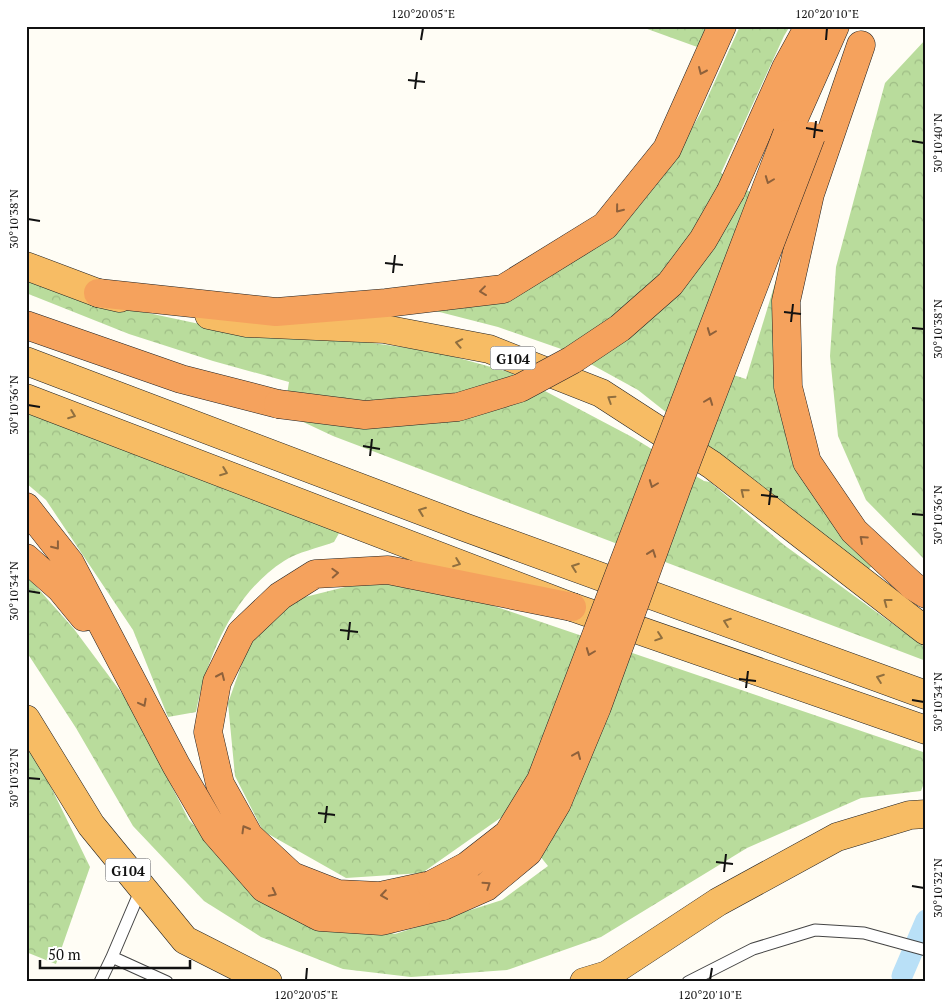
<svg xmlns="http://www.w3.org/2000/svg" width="952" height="1008" viewBox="0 0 952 1008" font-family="'PT Serif',serif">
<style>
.forest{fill:url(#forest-crowns)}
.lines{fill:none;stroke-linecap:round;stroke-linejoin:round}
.canal{stroke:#b9e0f7;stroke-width:21}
.service-casing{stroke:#444;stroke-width:13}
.trunk-casing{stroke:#222;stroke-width:29}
.motorway-casing{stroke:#222;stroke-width:29}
.service{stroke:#fff;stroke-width:11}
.trunk{stroke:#f7bc64;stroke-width:28}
.motorway{stroke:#f5a25d;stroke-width:28}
.motorway-bridge-casing{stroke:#222;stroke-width:29;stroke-linecap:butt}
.motorway-bridge{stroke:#f5a25d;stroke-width:28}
.oneway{stroke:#8e613b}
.oneway2{stroke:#906f3f}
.ticks{fill:none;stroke:#111;stroke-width:2}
.labels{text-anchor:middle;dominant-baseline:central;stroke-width:5;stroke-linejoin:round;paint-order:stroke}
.shield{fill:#fff;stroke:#585858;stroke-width:1}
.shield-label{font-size:14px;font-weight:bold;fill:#111}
.neatline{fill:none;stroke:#111;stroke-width:2}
.ticks-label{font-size:12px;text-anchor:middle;fill:#111}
</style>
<defs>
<pattern id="forest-crowns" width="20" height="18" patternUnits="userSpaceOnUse" patternTransform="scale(1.25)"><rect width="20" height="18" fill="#b9dc9c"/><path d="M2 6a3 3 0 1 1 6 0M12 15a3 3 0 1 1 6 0" fill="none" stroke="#9ebc85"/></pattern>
</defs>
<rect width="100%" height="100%" fill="#fffdf5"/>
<path class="forest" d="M639 26H711L700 48Z
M740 26H790L784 36 721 173 753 194 690 361 746 379 786 247 781 393 874 563 869 569 815 530 638 390 567 351 498 327 420 307 560 264 628 220 670 167 700 114Z
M926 39V561L866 500 838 436 830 356 836 267 885 83Z
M26 276 120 307 223 329 344 339 437 352 509 372 632 437 704 481 710 482 784 545 926 648V661L333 436 284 413 289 382 213 361 129 334 26 293Z
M26 401 342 528 334 542C318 548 298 552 284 561 234 593 207 656 196 712L168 717 133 630 46 500 26 483Z
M26 575 74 629 129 703 189 820 266 903 395 934 502 900 548 866 506 814 422 873 346 878 263 831 235 776 228 703 250 641 293 600 373 580 456 593 926 753V778L921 791 861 798 747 848 601 937 507 970 411 977 343 969 261 937 204 901 133 826 76 728 26 651Z
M26 736 90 867 56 964 26 952Z"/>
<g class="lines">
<path class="canal" d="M902 976 926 920"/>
<g class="service-casing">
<path id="service" d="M141 889 112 957 167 982
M100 982 112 957
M688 982 753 949 815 930 864 933 926 950"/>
</g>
<g class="trunk-casing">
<path id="trunk" d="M26 266 98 293 120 298
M209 315 247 323 384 329 489 349 601 393 712 465 926 631
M26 361 464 527 926 695
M26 398 572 607 926 730
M26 719 91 825 185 940 268 982
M584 982 607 975 718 902 837 837 910 815 926 814"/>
</g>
<g class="motorway-casing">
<path id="motorway" d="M861 45 810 194 786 301 788 387 807 462 854 531 913 586 926 594
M787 134 835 26
M731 191 786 68 809 26
M98 293 276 312 386 303 503 289 605 226 667 149 722 26
M26 325 181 379 278 404
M26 507 70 563 176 765 215 832 264 888 320 917 382 921 443 906
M26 558 61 589 84 617
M431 885 380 896 338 894 292 876 249 836 220 784 208 732 217 682 241 633 280 596 315 574 388 570 572 607"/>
</g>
<use href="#service" class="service"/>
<use href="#trunk" class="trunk"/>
<use href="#motorway" class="motorway"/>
<g class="motorway-bridge-casing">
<path id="motorway-bridge" d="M278 404 365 415 458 407 520 388 572 360 620 328 670 284 703 240 731 191
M431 885 467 866 508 834 541 780 787 134
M443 906 486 887 528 852 557 803 597 707 678 484 811 136"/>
</g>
<use href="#motorway-bridge" class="motorway-bridge"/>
</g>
<defs><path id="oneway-chevron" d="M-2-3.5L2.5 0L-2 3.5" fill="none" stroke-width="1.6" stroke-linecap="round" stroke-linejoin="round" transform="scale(1.25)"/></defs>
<g class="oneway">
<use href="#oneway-chevron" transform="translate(702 71) rotate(114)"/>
<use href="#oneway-chevron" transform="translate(769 180) rotate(111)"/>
<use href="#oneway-chevron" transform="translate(619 209) rotate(129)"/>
<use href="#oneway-chevron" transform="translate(483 291) rotate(173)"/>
<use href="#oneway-chevron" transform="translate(711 332) rotate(111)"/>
<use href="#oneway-chevron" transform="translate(709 401) rotate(-69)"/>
<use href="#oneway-chevron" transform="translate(653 484) rotate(111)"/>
<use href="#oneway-chevron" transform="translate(863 539) rotate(-138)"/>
<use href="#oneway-chevron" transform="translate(56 546) rotate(52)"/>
<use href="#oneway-chevron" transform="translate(652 553) rotate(-70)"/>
<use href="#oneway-chevron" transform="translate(335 573) rotate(-3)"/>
<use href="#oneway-chevron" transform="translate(590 652) rotate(111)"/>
<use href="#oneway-chevron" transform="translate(221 676) rotate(-66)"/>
<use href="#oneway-chevron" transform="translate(143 703) rotate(62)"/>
<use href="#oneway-chevron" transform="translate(577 755) rotate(-67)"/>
<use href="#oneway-chevron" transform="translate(245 829) rotate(-120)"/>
<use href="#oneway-chevron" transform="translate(487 885) rotate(-34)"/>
<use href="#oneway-chevron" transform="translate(273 893) rotate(27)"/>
<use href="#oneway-chevron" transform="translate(384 895) rotate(172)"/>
</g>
<g class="oneway2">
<use href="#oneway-chevron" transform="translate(459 343) rotate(-169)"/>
<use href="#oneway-chevron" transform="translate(611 399) rotate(-147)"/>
<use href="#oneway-chevron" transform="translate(72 415) rotate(21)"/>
<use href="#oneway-chevron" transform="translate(224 472) rotate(21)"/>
<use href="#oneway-chevron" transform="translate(744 492) rotate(-141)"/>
<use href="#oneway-chevron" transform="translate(422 511) rotate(-159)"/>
<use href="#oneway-chevron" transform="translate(457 563) rotate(21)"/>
<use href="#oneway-chevron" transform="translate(575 567) rotate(-160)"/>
<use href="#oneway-chevron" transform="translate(887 602) rotate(-143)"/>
<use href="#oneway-chevron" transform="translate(727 622) rotate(-160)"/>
<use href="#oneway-chevron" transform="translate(659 637) rotate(19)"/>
<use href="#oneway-chevron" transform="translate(880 678) rotate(-160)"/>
</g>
<path class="ticks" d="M421 40 423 28M826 40 827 28M408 80 425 82M415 89 417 72M806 128 823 131M814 138 816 121M912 141 924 143M28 219 40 221M385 263 403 265M393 273 395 255M784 312 801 314M791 322 793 304M912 328 924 329M28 405 40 407M363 446 380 449M370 456 372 439M761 495 778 497M769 505 771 488M912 514 924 515M28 591 40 593M340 630 358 632M348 640 350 622M739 679 756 681M746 688 748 671M912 700 924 702M28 778 40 779M318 813 335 815M325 823 327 806M716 862 733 864M724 872 726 854M912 886 924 888M306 980 307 968M710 980 712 968"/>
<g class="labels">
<g class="shield">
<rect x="490.5" y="346.5" width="45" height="23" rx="4"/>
<rect x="105.5" y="858.5" width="45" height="23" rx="4"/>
</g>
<g class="shield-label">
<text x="513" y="358">G104</text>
<text x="128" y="870">G104</text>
</g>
</g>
<rect width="952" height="1008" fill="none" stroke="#ffffff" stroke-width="55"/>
<path d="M40 960v8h150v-8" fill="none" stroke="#111111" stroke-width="2.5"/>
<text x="48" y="960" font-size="15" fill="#111111" stroke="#ffffff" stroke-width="4" paint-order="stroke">50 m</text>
<rect x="28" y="28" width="896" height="952" class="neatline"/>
<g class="ticks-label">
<text x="423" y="18">120°20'05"E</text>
<text x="827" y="18">120°20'10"E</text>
<text transform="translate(938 143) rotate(-90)" y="4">30°10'40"N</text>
<text transform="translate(14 219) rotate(-90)" y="4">30°10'38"N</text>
<text transform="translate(938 329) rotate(-90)" y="4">30°10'38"N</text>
<text transform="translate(14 405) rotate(-90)" y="4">30°10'36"N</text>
<text transform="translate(938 515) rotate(-90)" y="4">30°10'36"N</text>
<text transform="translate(14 591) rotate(-90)" y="4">30°10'34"N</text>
<text transform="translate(938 702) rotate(-90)" y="4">30°10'34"N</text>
<text transform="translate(14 778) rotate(-90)" y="4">30°10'32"N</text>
<text transform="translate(938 888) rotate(-90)" y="4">30°10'32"N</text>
<text x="306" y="999">120°20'05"E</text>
<text x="710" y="999">120°20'10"E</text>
</g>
</svg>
